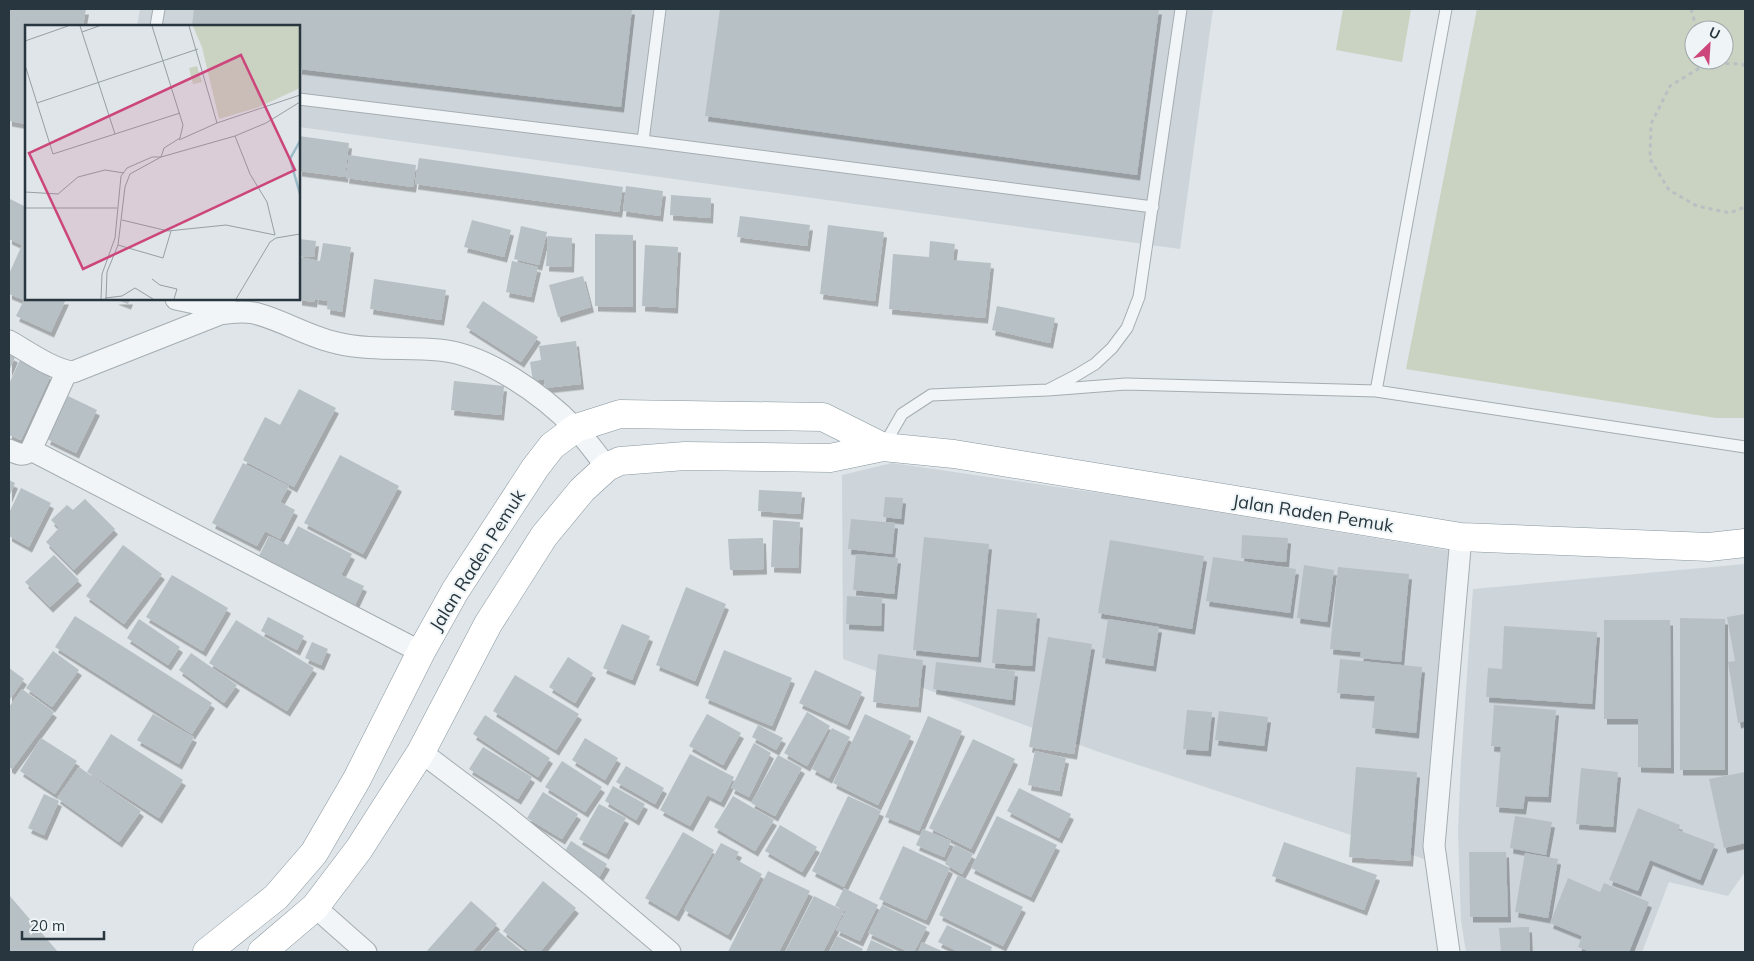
<svg xmlns="http://www.w3.org/2000/svg" width="1754" height="961" viewBox="0 0 1754 961" font-family="Mulish,sans-serif">
<style>
.built{fill:#ced5da}
.green{fill:#cad2c1;fill-rule:evenodd}
.building{fill:#b7c0c5;filter:url(#shadow)}
.lines{fill:none;stroke-linecap:round;stroke-linejoin:round}
.service-casing{stroke:#a4adb2;stroke-width:13}
.minor-casing{stroke:#a4adb2;stroke-width:23}
.trunk-casing{stroke:#87969f;stroke-width:29}
.path{stroke:#b9c0c3;stroke-width:3;stroke-dasharray:4 4;stroke-linecap:butt}
.service{stroke:#f2f5f7;stroke-width:11}
.minor{stroke:#f2f5f7;stroke-width:21}
.trunk{stroke:#fff;stroke-width:28}
.labels{text-anchor:middle;dominant-baseline:central;stroke-width:4;stroke-linejoin:round;paint-order:stroke}
.street-label{font-size:18px;fill:#28373f;stroke:#eff4f6}
.inset-river{fill:none;stroke:#9bbcc8;stroke-width:2.5}
.inset-road{fill:none;stroke:#969fa4;stroke-width:1}
.view{fill:#cc467c;fill-opacity:0.15;stroke:#cc467c;stroke-width:2.5}
.inset-edge{fill:none;stroke:#28373f;stroke-width:2.5}
</style>
<defs>
<filter id="shadow"><feDropShadow dx="3" dy="5.5" stdDeviation="0" flood-color="#0004"/></filter>
</defs>
<rect width="100%" height="100%" fill="#dfe5e8"/>
<path class="built" d="M140 9H1213L1180 249 299 127V26H137Z
M892 463 1134 498 1458 552 1430 755 1436 863 1099 752 843 659 842 475Z
M1745 564V872L1728 896 1669 882 1642 952H1466L1461 921 1458 831 1461 762 1473 589Z"/>
<path class="green" d="M1343 9H1411L1402 62 1336 50Z
M1477 9H1745V418H1716L1406 369ZM1694 30H1724V60H1694Z"/>
<path class="building" d="M9 9H86L83 26H26V124L9 121Z
M194 9H632L621 107 299 69V26H192Z
M720 9H1159L1137 175 705 116Z
M299 136 349 143 345 177 299 171Z
M349 155 416 165 413 187 346 178Z
M419 158 623 187 619 212 415 184Z
M626 186 663 191 660 216 623 211Z
M671 195 711 198 710 218 670 215Z
M10 199 26 207V299H66L51 332 16 316 24 300 9 294V274L22 245 9 239Z
M740 216 810 225 807 246 737 237Z
M472 220 511 230 504 257 464 247Z
M828 225 884 232 875 301 820 294Z
M521 226 547 232 539 265 514 259Z
M595 234 633 235V307L595 306Z
M548 236 572 238 571 267 546 266Z
M299 239 316 241 314 257 299 256Z
M930 241 955 244 953 260 991 263 985 318 889 309 893 254 929 257Z
M323 243 351 247 342 312 327 309 328 301 315 299 319 269 314 302 299 300V257L320 261Z
M645 245 678 247 675 308 642 306Z
M512 261 538 267 531 297 506 292Z
M583 276 591 307 558 317 549 285Z
M374 279 446 290 441 320 370 309Z
M115 299H130L128 304Z
M483 301 538 337 521 362 466 327Z
M997 306 1055 318 1050 343 992 330Z
M576 341 581 384 545 388 544 379 533 381 530 362 541 360 539 346Z
M9 354 15 357 9 371Z
M20 360 51 375 21 440 9 435V384Z
M454 381 504 386 501 415 451 410Z
M299 389 336 408 294 487 243 460 265 417 280 425Z
M68 396 97 410 76 453 47 439Z
M340 455 399 486 363 554 304 523Z
M243 463 289 486 280 502 295 510 280 539 265 531 257 546 212 523Z
M9 480 15 483 9 497Z
M21 488 51 503 29 547 9 536V513Z
M759 490 802 492 800 514 758 511Z
M885 497 903 498 901 519 883 517Z
M85 499 115 529 74 570 46 542 59 528 51 520 67 505 73 510Z
M851 519 895 523 892 554 848 549Z
M773 520 800 522 798 568 771 567Z
M298 526 352 554 341 575 364 586 353 609 257 560 269 536 288 545Z
M1242 535 1288 538 1286 562 1241 558Z
M924 537 989 544 978 657 913 650Z
M763 538 764 569 730 570 728 539Z
M1110 540 1204 556 1192 629 1098 613Z
M123 545 162 574 124 624 86 596Z
M856 554 898 558 894 594 853 590Z
M54 555 79 580 50 607 25 582Z
M1213 557 1296 569 1290 613 1206 601Z
M1304 565 1334 570 1327 622 1297 618Z
M1338 567 1409 574 1401 662 1360 658 1361 652 1330 649Z
M172 575 228 608 203 651 146 617Z
M686 587 726 604 695 681 656 665Z
M847 596 882 598 881 626 846 624Z
M997 609 1037 613 1032 666 992 663Z
M1745 614V721L1738 723 1728 662 1735 661 1727 617Z
M75 616 212 703 192 734 55 647Z
M268 617 304 636 297 650 261 631Z
M1680 618 1725 619V770H1680Z
M139 619 180 647 168 665 127 638Z
M1108 619 1159 627 1153 666 1102 658Z
M236 620 314 668 287 711 209 663Z
M1604 620H1670L1671 768 1638 767V719H1604Z
M622 624 650 636 632 680 603 668Z
M1504 626 1597 632 1592 704 1486 697 1488 668 1502 669Z
M1048 637 1092 644 1074 754 1029 747Z
M312 642 328 649 321 665 305 658Z
M724 650 792 678 772 726 705 698Z
M53 651 79 670 52 707 26 688Z
M191 653 237 685 224 703 179 670Z
M878 654 923 660 918 707 873 702Z
M568 657 593 673 575 703 549 687Z
M1340 659 1422 667 1416 733 1372 728 1375 696 1337 693Z
M936 662 1015 671 1012 700 933 689Z
M9 668 24 679 9 701Z
M815 670 862 692 847 725 799 703Z
M515 675 579 714 556 750 493 711Z
M22 689 54 712 12 769 9 767V707Z
M1494 705 1556 710 1548 797 1525 796 1523 809 1496 807 1501 747 1491 746Z
M1187 710 1212 712 1208 751 1183 749Z
M1219 711 1268 717 1264 746 1215 740Z
M807 712 830 726 807 766 784 753Z
M153 714 194 737 179 764 137 740Z
M707 714 741 733 723 765 689 746Z
M865 714 911 736 878 805 833 783Z
M485 715 550 758 538 777 473 734Z
M928 716 962 731 919 831 885 817Z
M758 725 783 738 776 750 752 737Z
M832 728 850 737 829 778 812 769Z
M111 734 183 780 159 818 87 772Z
M41 738 77 761 55 794 20 771Z
M585 738 618 758 605 780 572 760Z
M973 739 1015 759 971 849 929 828Z
M754 743 771 753 749 797 731 788Z
M483 747 532 777 518 799 469 769Z
M1035 751 1066 758 1059 791 1028 785Z
M690 754 734 777 721 802 707 795 690 826 660 810Z
M778 755 802 768 775 816 751 803Z
M562 761 602 787 585 812 545 787Z
M626 766 664 788 655 804 616 782Z
M79 767 141 811 119 842 57 798Z
M1356 767 1417 772 1410 861 1349 857Z
M1581 768 1618 772 1613 827 1576 824Z
M1745 772V843L1724 848 1709 779Z
M613 786 645 804 636 820 605 801Z
M1019 788 1071 814 1059 838 1007 811Z
M543 792 578 814 562 839 527 818Z
M44 794 59 801 44 835 28 828Z
M733 796 774 820 755 851 714 827Z
M848 796 881 811 844 887 812 871Z
M599 804 626 818 606 854 579 839Z
M1638 808 1680 825 1678 830 1715 844 1700 880 1650 860 1638 891 1609 880Z
M997 816 1057 845 1031 897 971 868Z
M1515 816 1552 822 1546 855 1510 848Z
M780 825 817 847 802 872 765 851Z
M923 829 951 841 944 857 916 845Z
M683 832 714 850 676 916 645 898Z
M571 841 607 864 598 879 562 856Z
M1284 842 1377 875 1364 910 1272 876Z
M721 843 739 852 735 859 762 874 728 935 684 910Z
M955 845 973 854 962 874 945 864Z
M903 846 950 868 926 920 879 899Z
M1469 852H1506L1508 917H1470Z
M1525 853 1558 859 1548 918 1515 912Z
M768 871 810 891 779 952H728Z
M958 875 1023 907 1003 946 939 915Z
M1568 878 1600 892 1604 883 1649 902 1629 952H1591L1578 947 1582 936 1550 923Z
M543 881 576 908 540 952H530L503 931Z
M844 888 878 905 860 941 836 930 846 911 835 906Z
M9 895 58 952H9Z
M814 896 844 911 823 952H785Z
M471 901 497 924 472 952H426Z
M882 905 927 927 914 952H909L868 933Z
M947 925 992 947 990 952H959L938 942Z
M1529 927 1530 952H1501L1499 928Z
M498 931 523 952H481Z
M837 936 863 949 861 952H829Z
M871 940 897 952H866Z
M922 942 944 952H918Z"/>
<g class="lines">
<g class="service-casing">
<path id="service" d="M156 26 159 9
M299 99 643 141 1153 207
M643 141 660 9
M1048 390 1126 384 1376 391 1745 447
M1376 391 1446 9
M883 447 902 414 931 395 1048 390 1075 376 1095 364 1112 348 1127 328 1139 297 1181 9"/>
</g>
<g class="minor-casing">
<path id="minor" d="M176 299 232 311
M9 341C27 351 53 370 73 372L220 314C232 312 243 311 254 313 283 320 308 337 337 343 371 351 405 347 439 350 486 354 543 395 575 428 587 440 596 454 607 467
M9 450C18 454 23 457 31 450L67 371
M31 450 421 652
M421 752 502 813 592 886 670 952
M315 907 366 952
M1449 952 1434 846 1461 537"/>
</g>
<g class="trunk-casing">
<path id="trunk" d="M207 952 276 897 314 853 357 779 421 652 455 591 535 468 552 446 576 428 620 414 823 417 883 447
M262 952 315 907 359 849 421 752 488 624 544 536 582 490 607 467 620 461 685 456 830 458 883 447 954 454 1461 537 1709 547 1745 543"/>
</g>
<path class="path" d="M1691 9 1697 30
M1745 66 1742 64 1708 63 1670 86 1651 124 1650 159 1669 190 1697 206 1730 213 1745 207"/>
<use href="#service" class="service"/>
<use href="#minor" class="minor"/>
<use href="#trunk" class="trunk"/>
</g>
<g class="labels">
<g class="street-label">
<text transform="translate(1313 513) rotate(9)">Jalan Raden Pemuk</text>
<text transform="translate(477 560) rotate(-58)">Jalan Raden Pemuk</text>
</g>
</g>
<g transform="translate(25 25)">
<rect width="275" height="275" fill="#dfe5e8"/>
<path d="M168 1H275V63L234 82 194 94 177 22ZM172 41 177 57 168 59 164 43Z" fill="#cad2c1"/>
<path class="inset-river" d="M275 116 265 134 275 169"/>
<path class="inset-road" d="M55 1 90 109M127 1 158 100 155 113 139 123 136 132M164 1 192 98M57 7 74 1M0 16 43 1M0 40 28 129 155 88M12 78 173 24M210 111 225 149 242 177 250 210M154 115 192 98 275 70M0 167 33 169 53 152 80 145 99 148M0 183H92M97 195 143 206 201 200 250 210M93 220 138 233 146 206M127 254 135 260 152 264 149 274M80 273 97 271 110 263 128 274M76 274 77 249 90 213 96 151 102 143 127 132H136M81 274 82 247 93 220 100 162 105 149 136 132 210 111 241 98 275 77M211 274 245 217 251 213 275 209"/>
<path class="view" d="M216 30 270 145 58 244 4 128Z"/>
<rect width="275" height="275" class="inset-edge"/>
</g>
<rect width="1754" height="961" fill="none" stroke="#28373f" stroke-width="20"/>
<g transform="translate(1709 45) rotate(25)"><circle r="24" fill="#eff4f6" stroke="#9fa8ad"/>
<path d="M0-4L9 19L0 12L-9 19Z" fill="#cc467c"/>
<text y="-8" font-size="14" font-weight="bold" text-anchor="middle" fill="#28373f">U</text>
</g>
<path d="M22 931v8h82v-8" fill="none" stroke="#28373f" stroke-width="2.5"/>
<text x="30" y="931" font-size="15" fill="#28373f" stroke="#eff4f6" stroke-width="4" paint-order="stroke">20 m</text>
</svg>
